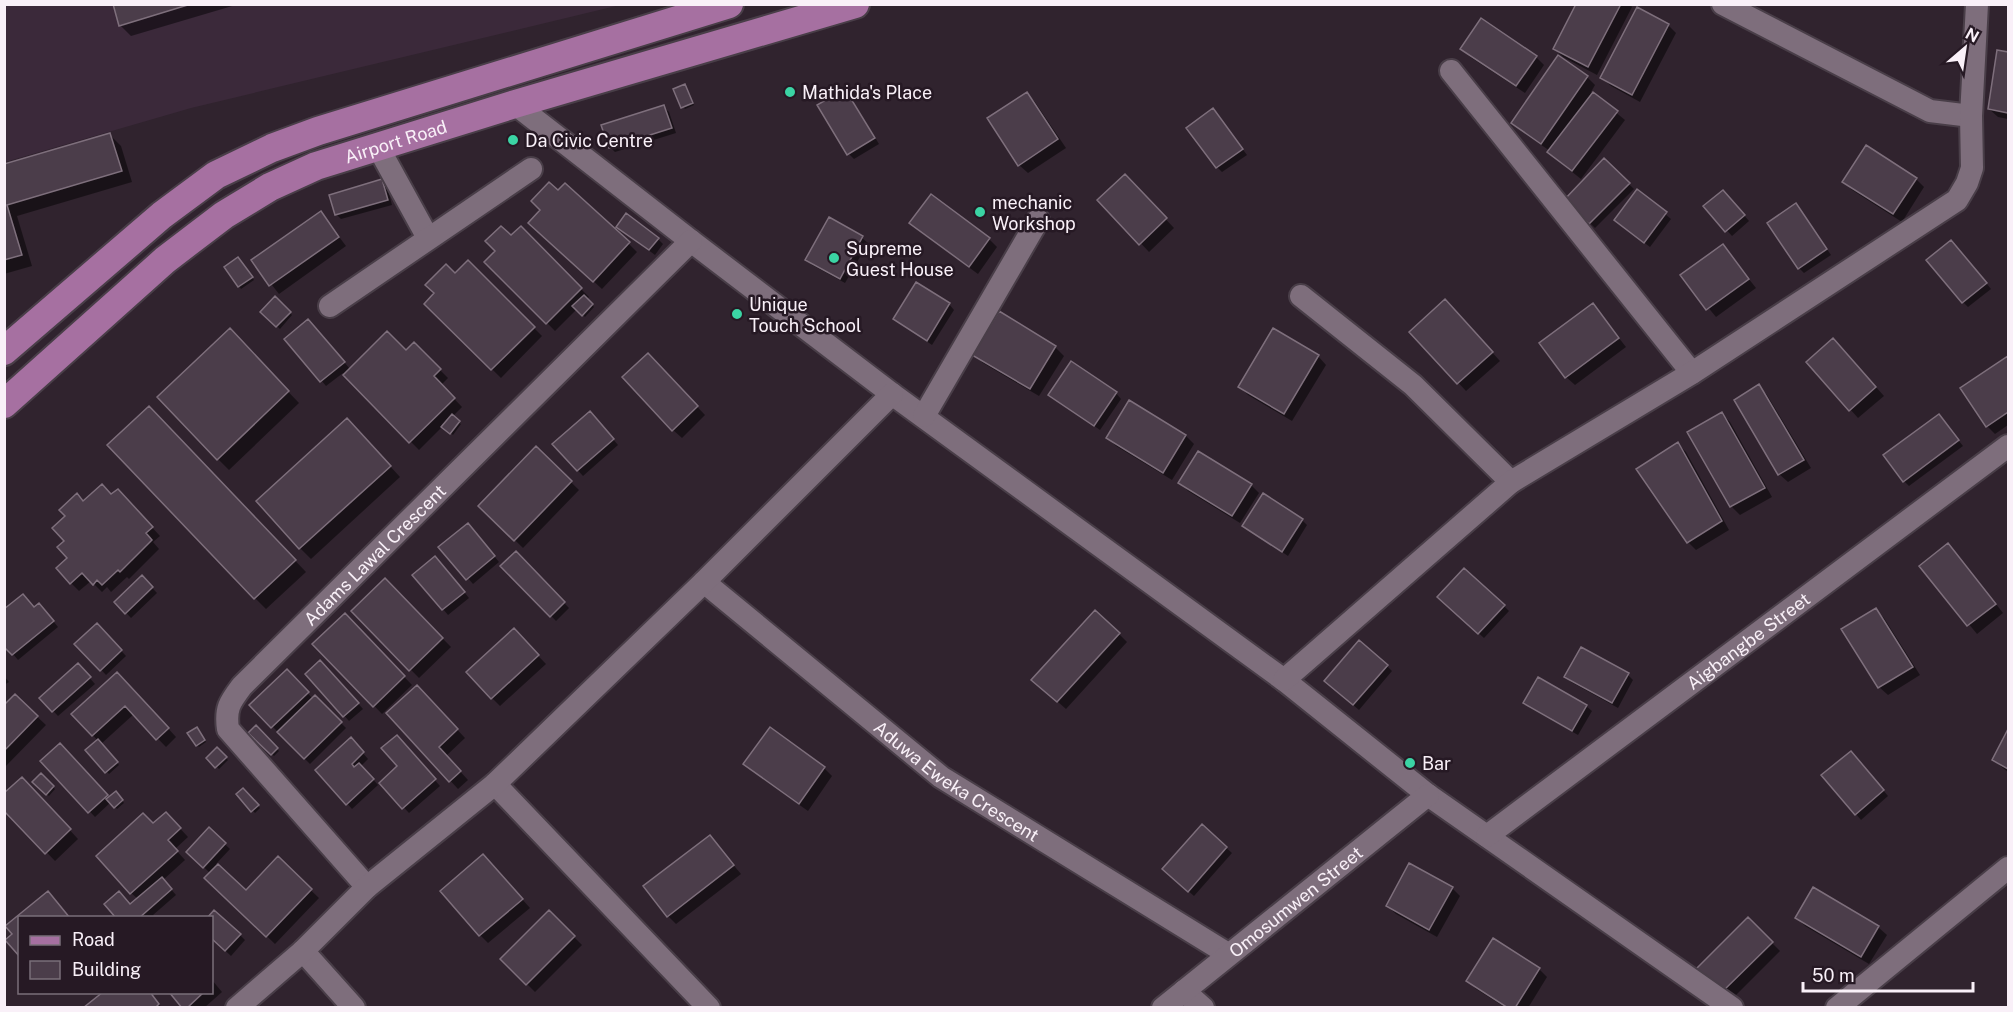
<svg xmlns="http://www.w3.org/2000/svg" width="2013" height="1012" viewBox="0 0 2013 1012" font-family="'Public Sans',sans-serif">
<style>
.built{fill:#3b293a}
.shadow{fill:#0007}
.building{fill:#4b3d4a;stroke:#7e6f7c;stroke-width:1.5}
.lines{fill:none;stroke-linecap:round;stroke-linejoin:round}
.minor-casing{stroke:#493e48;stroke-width:26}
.major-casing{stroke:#493e48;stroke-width:32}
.minor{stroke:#7e6e7c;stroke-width:22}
.major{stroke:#a670a1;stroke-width:28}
.poi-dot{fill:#3bd4a4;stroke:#261924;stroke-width:2}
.labels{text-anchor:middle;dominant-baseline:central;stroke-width:5;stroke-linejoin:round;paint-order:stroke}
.poi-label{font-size:18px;fill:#f9f0f8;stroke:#261924;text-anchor:start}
.street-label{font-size:18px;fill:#f9f0f8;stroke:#261924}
</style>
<rect width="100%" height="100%" fill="#30232e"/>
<path class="built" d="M5 5H620L191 108 5 162Z"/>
<path class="shadow" d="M114 4H239L131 36 120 25Z
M1578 4H1630L1632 7 1597 75 1563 57 1555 49Z
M1668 25 1676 33 1640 102 1611 86 1602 78Z
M1462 48 1536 57 1544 65 1525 93 1470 57Z
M1999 52 2008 53V119L1998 117 1989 109Z
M1587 77 1595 85 1591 92 1625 120 1581 179 1557 160 1549 152 1550 151 1521 131 1513 123Z
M685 86 694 105 685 109 683 107Z
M845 90 850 96 879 144 854 159 849 154Z
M1027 94 1035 102 1066 148 1028 173 1019 165Z
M664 107 669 112 676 133 615 152 610 147Z
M1218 116 1247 155 1222 172 1217 167Z
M110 135 121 146 132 182 17 216 32 266 4 274V166Z
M1604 160 1634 189 1595 228 1566 199Z
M1125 176 1174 228 1149 252 1100 200Z
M1916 179 1924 187 1902 222 1852 190 1844 181Z
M382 181 387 186 392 205 341 219 336 214Z
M1638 191 1671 219 1650 247 1621 225Z
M1728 197 1749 221 1732 236 1705 206Z
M1801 211 1831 255 1804 273 1799 268Z
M321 213 346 246 279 294 253 261Z
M829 219 862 238 868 243 845 283 812 265 807 260Z
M911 223 989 239 997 247 978 274 919 231Z
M521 229 589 297 587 299 594 307 585 317 577 309 555 331 487 262Z
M539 231 628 243 637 252 602 289Z
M624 232 658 239 663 244 655 255Z
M1723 246 1756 288 1716 317 1682 276Z
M1957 247 1991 289 1968 307 1963 302Z
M240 261 254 280 241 289 226 268Z
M468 262 542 336 501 378 426 304Z
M275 298 292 315 280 329 262 312Z
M949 304 954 310 932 345 895 319Z
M1593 305 1626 347 1575 385 1566 377Z
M1453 310 1500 361 1466 391 1411 332Z
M999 313 1055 347 1064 356 1039 396 983 363 974 354Z
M313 326 350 369 406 352 414 344 448 378 441 385 462 407 452 417 461 424 453 435 443 426 419 450 343 373 326 386 286 339Z
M230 331 299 403 229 470 218 459Z
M1841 348 1884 396 1858 418 1808 362Z
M648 355 705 415 682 438 673 430Z
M1318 356 1326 365 1292 421 1248 395 1240 387Z
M2008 358V425L1995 434 1987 426 1962 389Z
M1759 386 1767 395 1811 468 1788 482 1779 474Z
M1116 393 1121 399 1100 430 1050 395Z
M1130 402 1186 436 1194 444 1172 480 1116 446 1108 438Z
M1722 414 1730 422 1772 497 1740 515 1732 507 1689 432Z
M595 418 618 445 583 476 554 444Z
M160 419 306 572 266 609 255 598Z
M1944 422 1963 446 1909 486 1904 481Z
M358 431 400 477 311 559 300 548Z
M1678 444 1686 452 1729 530 1696 550 1688 542Z
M536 448 579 490 523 548 480 506Z
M1180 482 1251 485 1259 493 1240 523 1188 491Z
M112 496 126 499 160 536 153 542 159 549 129 579 127 577 111 592 107 587 102 592 91 581 79 591 71 583 66 541 84 502Z
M1302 520 1307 525 1288 556 1244 526Z
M473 530 499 562 473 584 441 547Z
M516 553 569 608 556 621 503 566Z
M1956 553 2003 613 1977 634 1921 566Z
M440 563 469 598 448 615 414 575Z
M142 577 157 593 131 618 116 602Z
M385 580 451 647 419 678 353 611Z
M1444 602 1504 606 1509 611 1484 638Z
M35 609 44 610 58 627 18 660 13 654Z
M1875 610 1884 618 1920 675 1888 695 1879 687Z
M345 615 412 685 382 714 315 644Z
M97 625 126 656 106 675 77 644Z
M1119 634 1127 642 1066 709 1042 688Z
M522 639 546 664 500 706 492 698Z
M78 665 95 684 58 716 41 698Z
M1387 666 1392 671 1359 710 1331 686Z
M326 667 363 709 349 721 307 674Z
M287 671 313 699 315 697 346 728 310 764 251 705Z
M1628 675 1633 680 1618 708 1571 682 1566 677Z
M4 676 9 682 4 685Z
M126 682 176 737 166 747 134 714 101 744 119 765 109 774 87 750 98 741 74 714Z
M425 695 465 738 446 756 468 780 458 789 388 713Z
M15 696 46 725 4 768V708Z
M1525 703 1586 706 1592 711 1578 735 1530 708Z
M256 727 279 751 274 756 250 733Z
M199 731 206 742 199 747 197 745Z
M2008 732V772L1993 760Z
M402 742 440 786 409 813 381 783 399 767Z
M60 745 109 798 118 795 124 803 117 809 111 802 95 817 42 761Z
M356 745 368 759 361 766 378 785 352 809 317 770Z
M217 749 228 760 219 769 208 758Z
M1856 758 1888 796 1861 820 1856 814Z
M745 764 824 768 832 776 808 811 753 772Z
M41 775 55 789 49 796 34 782Z
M30 787 78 839 55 861 4 808Z
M243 790 260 808 255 813 238 794Z
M174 822 188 837 175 849 185 860 163 880 176 895 153 915 156 918H118L138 899 131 893 153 825Z
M1202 826 1232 853 1194 896 1169 874Z
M209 829 230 849 216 864 246 892 278 859 319 898 275 944 206 878 210 873 188 852Z
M710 837 741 874 676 924 668 916Z
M491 864 530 908 488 943 480 935Z
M1452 888 1460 896 1437 937 1396 914 1387 906Z
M1814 889 1878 927 1887 935 1869 964 1805 926 1797 918Z
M549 912 582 945 535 992 502 959Z
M212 918 240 935 245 940 231 956 212 938Z
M1748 919 1780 951 1730 1001 1698 969Z
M1539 969 1547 977 1528 1008H1506L1476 989 1468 981Z
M212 980 222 992 204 1008H184L171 992H212Z
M94 992H150L162 1008H86L99 997Z"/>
<path class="building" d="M113 4H191L119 26Z
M1576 4H1621L1588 67 1553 49Z
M1637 7 1669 24 1632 95 1600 78Z
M1481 18 1537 56 1516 86 1460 49Z
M1997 50 2008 52V113L1988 109Z
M1558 55 1588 76 1541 144 1511 123Z
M685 84 693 103 681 108 673 89Z
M845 89 875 138 847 155 817 105Z
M1027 92 1058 139 1018 166 987 118Z
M1593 92 1618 111 1572 171 1547 152Z
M664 105 672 128 609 148 601 125Z
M1213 108 1243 149 1216 168 1186 128Z
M110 133 122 171 7 205 22 255 4 260V164Z
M1866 145 1917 178 1893 214 1842 182Z
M1604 158 1630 183 1589 224 1564 200Z
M1125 174 1167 218 1139 245 1097 200Z
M382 179 388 200 335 215 329 195Z
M549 182 558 190 565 183 630 242 593 282 528 223 540 210 531 201Z
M1637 189 1667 212 1644 243 1614 220Z
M1723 190 1745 215 1725 232 1703 206Z
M931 194 990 238 969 267 909 223Z
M1796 203 1827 249 1798 269 1767 223Z
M321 211 339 237 269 286 251 260Z
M626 213 659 238 649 250 616 227Z
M829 217 863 236 840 279 805 260Z
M501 226 511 235 521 226 582 288 546 324 484 262 495 251 485 241Z
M1951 240 1987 283 1962 303 1926 260Z
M1723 244 1749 279 1706 310 1680 275Z
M238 257 253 277 238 287 224 267Z
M468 260 535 327 491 370 424 304 434 293 425 285 446 264 455 273Z
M916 282 950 303 927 341 893 319Z
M584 295 593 304 582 316 572 306Z
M275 296 291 312 276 327 260 312Z
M1445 299 1493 352 1457 384 1409 332Z
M1593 303 1619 338 1565 378 1539 343Z
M999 311 1056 346 1030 389 972 355Z
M308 319 345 362 320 382 284 339Z
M230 328 289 391 217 460 157 397Z
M1273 328 1319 355 1284 414 1238 387Z
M387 331 406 350 414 342 441 369 434 376 455 398 409 443 343 375Z
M1833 338 1876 387 1849 411 1806 362Z
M648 353 698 406 672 431 622 377Z
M2008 356V412L1986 427 1960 388Z
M1071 361 1117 392 1094 426 1048 395Z
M1759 384 1804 460 1778 475 1734 400Z
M1129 400 1186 435 1163 473 1106 438Z
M149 406 296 560 254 599 107 445Z
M590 411 614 439 577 471 552 444Z
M1722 412 1765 488 1730 507 1687 432Z
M452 414 460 421 450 434 441 427Z
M1939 414 1959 440 1903 482 1883 455Z
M347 418 391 466 299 549 256 501Z
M1678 442 1722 521 1687 543 1636 469Z
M536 446 572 481 514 541 478 506Z
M1198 451 1252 484 1232 516 1178 483Z
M102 484 111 494 118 489 153 527 146 533 152 540 120 572 118 570 102 585 97 580 93 585 82 573 70 584 56 568 67 558 57 547 64 541 52 528 65 516 59 510 77 493 83 501Z
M1263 493 1303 519 1282 552 1242 526Z
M468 523 495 556 466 580 438 547Z
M1948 543 1996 604 1967 626 1919 566Z
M516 551 565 602 550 617 500 566Z
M435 556 465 592 442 610 412 575Z
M1464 568 1505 605 1478 634 1437 597Z
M142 575 153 587 125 614 114 602Z
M385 578 443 638 409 671 351 611Z
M23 594 34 607 39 603 54 621 12 655 4 647V609Z
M1876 608 1913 667 1878 688 1841 629Z
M1095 610 1120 633 1057 702 1031 680Z
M345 613 405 676 373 707 312 644Z
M97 623 122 650 100 671 74 644Z
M514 628 539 655 491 699 466 672Z
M1359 640 1388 665 1353 705 1324 681Z
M1581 647 1629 673 1612 703 1564 677Z
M320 660 359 703 343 717 305 674Z
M78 663 91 677 52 712 39 698Z
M287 669 309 692 271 728 249 705Z
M117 672 169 728 156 740 125 706 92 736 71 714Z
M1538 677 1587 705 1572 731 1523 703Z
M417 685 458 729 439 747 461 771 449 782 386 713Z
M15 694 38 716 4 751V705Z
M315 695 342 722 304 759 277 732Z
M256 725 278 748 271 755 248 733Z
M197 727 205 740 196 746 187 733Z
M770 727 825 767 799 804 743 764Z
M2008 729V769L1992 760Z
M397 735 436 779 402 809 379 783 397 766 381 748Z
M351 737 364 752 352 764 354 767 359 763 374 779 346 805 315 770Z
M98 739 118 762 105 773 85 750Z
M60 743 108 795 88 813 40 761Z
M217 747 227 757 215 768 206 758Z
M1851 751 1884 790 1855 815 1821 775Z
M41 773 54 786 46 795 32 782Z
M22 777 71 829 45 854 4 811V793Z
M243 788 259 805 251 812 236 794Z
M116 791 123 800 114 808 106 799Z
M166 812 181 828 168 840 178 851 130 894 96 856 143 813 153 823Z
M1202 824 1227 847 1188 892 1162 869Z
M209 827 226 843 203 868 186 852Z
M710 835 734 865 667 917 643 886Z
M483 854 523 899 479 936 440 891Z
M278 856 312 889 266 937 204 878 218 864 246 890Z
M1409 863 1453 887 1429 930 1386 906Z
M162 877 172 889 139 918H116L104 904 119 891 130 904Z
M1813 887 1879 926 1861 957 1795 918Z
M48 891 70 918H20V957L5 940 12 934 5 926Z
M214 910 241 934 225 951 212 939V918H207Z
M549 910 575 936 526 985 500 959Z
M1748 917 1773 942 1720 994 1696 969Z
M1493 938 1540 968 1515 1008H1508L1466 981Z
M103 992H150L159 1004 155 1008H83Z
M169 992H204L187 1008H182Z"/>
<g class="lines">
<g class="minor-casing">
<g id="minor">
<path d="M1723 4 1930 111 1971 116"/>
<path d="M1451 71 1692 373"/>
<path d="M515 104 691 241 892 394 1284 680 1428 795 1732 1008"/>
<path d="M378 147 428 238"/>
<path d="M1301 296 1413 385 1511 482"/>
<path d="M330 306 531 169"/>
<path d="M924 416 1038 220"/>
<path id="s1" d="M704 582 941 777 1228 954"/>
<path d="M1284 680 1511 482 1692 373 1957 200 1967 183 1972 168 1971 116 1977 4"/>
<path d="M495 784 709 1008"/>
<path id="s2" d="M1487 836 2008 446"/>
<path id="s3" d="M367 887 228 729C225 708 230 702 242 686L691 241"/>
<path d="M303 951 354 1008"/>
<path d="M1184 991 1203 1008"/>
<path d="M237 1008 303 951 367 887 495 784 704 582 892 394"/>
<path id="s4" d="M1163 1008 1428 795"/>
<path d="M1837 1008 2008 868"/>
</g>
</g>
<g class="major-casing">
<g id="major">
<path d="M4 351 162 215 216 175 272 148 318 131 729 4"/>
<path id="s5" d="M4 404 165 260 224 215 270 187 316 166 515 104 855 4"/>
</g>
</g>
<use href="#minor" class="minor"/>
<use href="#major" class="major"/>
</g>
<g class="poi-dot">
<circle cx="790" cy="92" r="6"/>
<circle cx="513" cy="140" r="6"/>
<circle cx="980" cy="212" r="6"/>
<circle cx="834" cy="258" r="6"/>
<circle cx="737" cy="314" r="6"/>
<circle cx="1410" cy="763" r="6"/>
</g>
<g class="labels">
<g class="poi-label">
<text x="802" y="92">Mathida's Place</text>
<text x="525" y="140">Da Civic Centre</text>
<text x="992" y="202">mechanic<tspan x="992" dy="21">Workshop</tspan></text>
<text x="846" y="248">Supreme<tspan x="846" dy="21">Guest House</tspan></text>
<text x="749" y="304">Unique<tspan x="749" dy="21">Touch School</tspan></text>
<text x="1422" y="763">Bar</text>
</g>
<g class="street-label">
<text stroke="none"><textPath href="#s5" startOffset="478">Airport Road</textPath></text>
<text stroke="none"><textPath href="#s3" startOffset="444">Adams Lawal Crescent</textPath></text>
<text stroke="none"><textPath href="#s2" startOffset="326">Aigbangbe Street</textPath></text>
<text stroke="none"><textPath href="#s1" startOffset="322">Aduwa Eweka Crescent</textPath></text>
<text stroke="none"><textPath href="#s4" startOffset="170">Omosumwen Street</textPath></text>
</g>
</g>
<rect width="2013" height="1012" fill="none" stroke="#f9f0f8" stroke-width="12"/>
<rect x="18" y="916" width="195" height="78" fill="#261924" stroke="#7a6f79" stroke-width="1.5"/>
<rect x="30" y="936" width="30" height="9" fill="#a670a1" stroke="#7a6f79" stroke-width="1.5"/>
<text x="72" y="946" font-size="18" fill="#f9f0f8">Road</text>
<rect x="30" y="961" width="30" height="18" fill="#4b3d4a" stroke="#7a6f79" stroke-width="1.5"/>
<text x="72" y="976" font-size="18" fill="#f9f0f8">Building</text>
<g transform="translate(1965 48) rotate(29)" stroke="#261924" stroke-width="4.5" paint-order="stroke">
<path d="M0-4.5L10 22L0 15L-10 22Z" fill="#f9f0f8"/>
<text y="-9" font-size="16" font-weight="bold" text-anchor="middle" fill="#f9f0f8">N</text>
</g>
<path d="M1803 982v9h170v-9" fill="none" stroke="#f9f0f8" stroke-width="3"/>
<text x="1812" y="982" font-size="18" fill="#f9f0f8" stroke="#261924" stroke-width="4.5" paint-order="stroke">50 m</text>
</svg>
